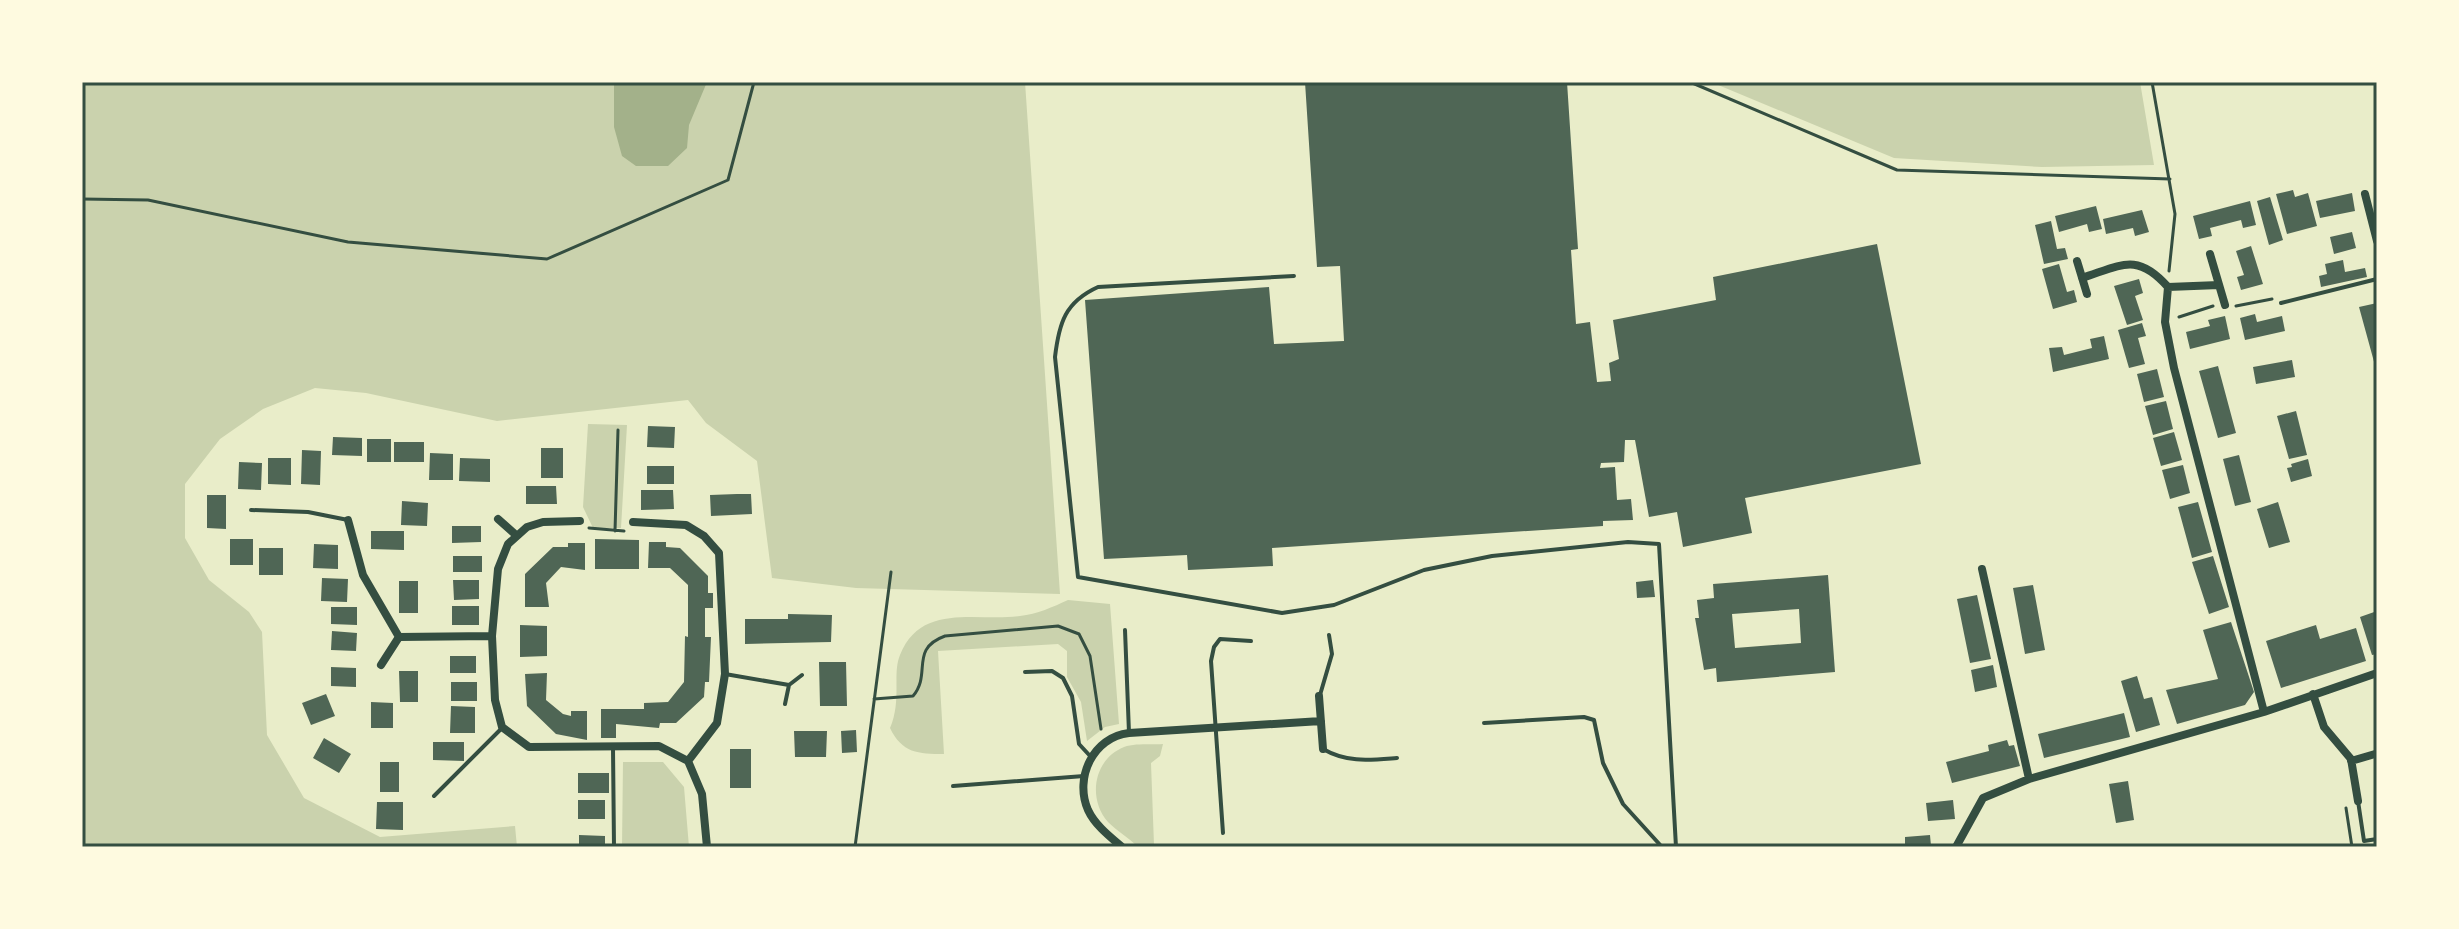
<svg xmlns="http://www.w3.org/2000/svg" width="2459" height="929" viewBox="0 0 2459 929" font-family="'Sofia Sans Condensed',sans-serif">
<style>
.green{fill:#cad2ad}
.water{fill:#a3b18a}
.building{fill:#4f6655;fill-rule:evenodd}
.lines{fill:none;stroke-linecap:round;stroke-linejoin:round}
.path{stroke:#344e41;stroke-width:3}
.service{stroke:#344e41;stroke-width:4}
.minor{stroke:#344e41;stroke-width:8}
.neatline{fill:none;stroke:#344e41;stroke-width:3}
</style>
<rect width="100%" height="100%" fill="#e9edc9"/>
<path class="green" d="M82 82H1025L1060 594 856 588 772 578 757 461 706 423 688 400 497 421 366 393 315 388 263 409 220 439 185 484V538L209 580 249 612 262 632 267 735 304 798 380 837 515 826 517 847H82Z
M1711 82H2140L2154 165 2042 167 1894 158Z
M588 424 627 425 621 528H593L583 507Z
M1068 600 1110 604 1119 724 1105 727 1087 741 1081 702 1067 677V651L1058 644 938 651 944 754C918 754 902 753 890 728 902 700 892 674 900 655 921 602 977 622 1020 616 1037 614 1053 607 1068 600Z
M1163 744 1160 756 1151 763 1154 845 1138 847C1129 838 1117 831 1108 822 1087 798 1094 759 1124 747 1135 743 1151 745 1163 744Z
M623 762H663L684 787 689 847H622Z"/>
<path class="water" d="M614 82H707L689 125 687 148 668 166H636L622 156 614 127Z"/>
<path class="building" d="M1305 82H1567L1578 249 1571 250 1576 324 1590 322 1597 382 1611 381 1609 363 1619 359 1613 320 1716 300 1713 277 1877 244 1921 464 1745 498 1752 533 1683 547 1677 512 1649 517 1635 440H1625L1624 462 1601 463 1600 468 1615 467 1617 500 1631 499 1633 520 1603 521V526L1272 548 1273 566 1188 570 1187 555 1104 559 1085 300 1269 287 1274 344 1344 341 1340 266 1317 267Z
M2293 190 2295 197 2308 193 2317 226 2287 234 2276 194Z
M2352 193 2355 211 2320 218 2316 201Z
M2270 197 2283 240 2269 245 2257 201Z
M2250 201 2256 225 2243 228 2241 220 2237 221 2210 228 2212 236 2199 239 2193 216Z
M2096 206 2102 229 2089 232 2087 224 2059 232 2055 216Z
M2142 210 2149 232 2135 236 2133 228 2106 234 2103 219Z
M2051 221 2057 249 2065 248 2068 259 2044 264 2035 225Z
M2352 232 2356 248 2334 254 2330 237Z
M2251 246 2263 284 2241 290 2237 277 2244 275 2236 251Z
M2343 260 2345 272 2365 268 2367 277 2321 287 2319 276 2327 274 2325 264Z
M2059 264 2067 292 2074 290 2077 302 2053 309 2042 269Z
M2139 279 2143 293 2135 296 2143 320 2127 325 2114 286Z
M2377 303V369H2376L2359 307Z
M2255 314 2257 322 2282 316 2285 331 2245 340 2240 318Z
M2225 316 2230 339 2190 349 2186 332 2210 326 2208 320Z
M2142 323 2146 336 2138 338 2145 364 2129 368 2118 330Z
M2104 336 2109 359 2053 372 2049 348 2062 347 2064 355 2092 348 2090 339Z
M2292 360 2295 377 2256 384 2253 367Z
M2218 366 2236 433 2218 438 2199 371Z
M2157 369 2164 397 2144 402 2137 374Z
M2166 401 2173 429 2153 435 2145 406Z
M2296 411 2307 455 2289 459 2277 416Z
M648 426 675 427 674 448 647 447Z
M2174 432 2182 460 2161 466 2153 438Z
M333 437 362 438V456L332 455Z
M367 439H391V462H367Z
M394 442H424V462H394Z
M541 448H563V478H541Z
M302 450 321 451 320 485 301 484Z
M430 453 453 454V480H429Z
M2239 455 2251 502 2235 506 2223 459Z
M268 458H291V485L268 484Z
M460 458 490 459V482L459 481Z
M2308 459 2312 476 2291 482 2287 468 2292 467 2291 464Z
M239 462 262 463 261 490 238 489Z
M2183 465 2190 493 2170 499 2162 470Z
M647 466H674V484H647Z
M526 486H556L557 504H526Z
M641 490H673L674 509 641 510Z
M737 494H751L752 514 711 516 710 495Z
M207 495H226V529L207 528Z
M402 501 428 503 427 526 401 525Z
M2198 502 2212 552 2192 558 2178 507Z
M2278 502 2290 542 2269 548 2257 509Z
M452 526H481V542L452 543Z
M371 531H404V550L371 549Z
M230 539H253V565H230Z
M595 539 639 540V569H595Z
M649 542H666V547L680 548 708 576V593H713V608H705V637H711L709 682H705L704 697 676 723H660L659 728 616 724V738H601V709H644V703L668 702 684 682 685 636 688 637V585L670 568H648Z
M568 543H585V570L561 567 546 583 549 607H525V574L553 547H568Z
M314 544 338 545V569L313 568Z
M259 548H283V575H259Z
M453 556H482V572H453Z
M2213 556 2229 607 2209 614 2192 562Z
M1828 575 1835 672 1717 682 1716 668 1704 670 1695 618H1699L1697 600 1714 598 1713 584ZM1799 609 1801 643 1735 648 1732 614Z
M322 578 348 579 347 602 321 601Z
M453 580H479V599L454 600Z
M1653 580 1655 597 1637 598 1636 582Z
M399 581H418V613H399Z
M2033 585 2045 650 2025 654 2013 588Z
M1977 595 1991 659 1970 663 1957 599Z
M452 606H479V625H452Z
M331 607H357V625L331 624Z
M2377 611V654L2372 655 2360 617Z
M788 614 832 615 831 642 745 644V619H788Z
M2231 622 2254 692 2245 705 2177 724 2166 690 2218 679 2203 630Z
M520 625 547 626V656L520 657Z
M2316 625 2320 639 2356 628 2366 661 2281 688 2266 641Z
M332 631 357 633 356 651 331 650Z
M450 656H476V673H450Z
M819 662H846L847 706H820Z
M1993 665 1997 687 1975 692 1971 670Z
M331 667 356 668V687L331 686Z
M399 671H418V702H400Z
M547 673 546 700 563 714 571 716V711H587V740L556 734 527 706 525 674Z
M2137 676 2144 699 2152 697 2160 725 2136 732 2121 681Z
M451 682H477V701H451Z
M326 694 335 716 311 725 302 703Z
M371 702 393 703V728H371Z
M451 706 475 707V733H450Z
M2124 713 2130 737 2044 758 2038 734Z
M856 730 857 752 842 753 841 731Z
M794 731H827L826 757H795Z
M324 738 351 754 339 773 313 758Z
M2007 740 2009 746 2014 745 2020 766 1952 783 1946 762 1989 751 1988 745Z
M433 742H464V761L433 760Z
M730 749H751V788H730Z
M380 762H399V792H380Z
M578 773H609V793H578Z
M2128 781 2134 820 2116 823 2109 784Z
M578 800H605V819H578Z
M1953 800 1955 819 1928 821 1926 803Z
M377 802H403V830L376 829Z
M579 835 605 836V847H579Z
M1930 835 1931 846 1905 847V837Z"/>
<g class="lines">
<path class="path" d="M1690 82 1897 170 2170 179
M2152 82 2175 214 2169 271
M82 199 148 200 348 242 547 259 728 180 754 82
M2236 306 2272 299
M2179 317 2213 306
M589 528 624 531
M615 531 618 430
M874 699 913 696C932 674 909 649 945 636L1058 626 1079 634 1090 656 1101 729
M2346 808 2352 847
M855 847 891 572"/>
<path class="service" d="M1294 276 1098 287C1065 302 1059 323 1055 357L1078 577 1282 613 1334 605 1424 570 1492 556 1628 542 1659 544 1676 847
M2281 303 2377 279
M251 510 308 512 348 520
M1125 630 1129 733
M1025 672 1052 671 1063 678 1072 696 1079 744 1091 757
M725 674 789 685
M1320 695 1332 654 1329 635
M785 704 789 685 802 675
M1484 723 1584 717 1594 720 1603 763 1623 804 1662 847
M613 748 614 847
M1323 749C1347 763 1370 760 1397 758
M953 786 1084 776
M434 796 501 729
M2358 801 2364 841 2377 839
M1223 833 1211 661 1214 647 1220 639 1251 641"/>
<path class="minor" d="M2365 194 2377 241
M2210 254 2225 305
M2077 261 2087 294
M2082 278C2122 265 2137 252 2168 287L2165 322 2174 368 2264 712
M2168 287 2219 285
M498 519 516 535
M348 520 363 575 399 637 492 636
M580 521 543 522 527 527 508 544 498 569 492 636 495 700 502 727 529 747 659 746 688 761
M633 522 686 525 704 536 719 553 725 674 717 723 688 761 702 794 707 847
M1982 569 2029 779
M381 665 399 637
M2313 694 2324 727 2351 759 2358 801
M1319 696 1323 749
M2351 761 2375 754
M1122 847C1109 836 1095 825 1088 810 1074 778 1093 737 1129 733L1321 721
M1956 847 1983 798 2029 779 2264 712 2377 673"/>
</g>
<rect width="2459" height="929" fill="none" stroke="#fefae0" stroke-width="168"/>
<rect x="84" y="84" width="2291" height="761" class="neatline"/>
</svg>
